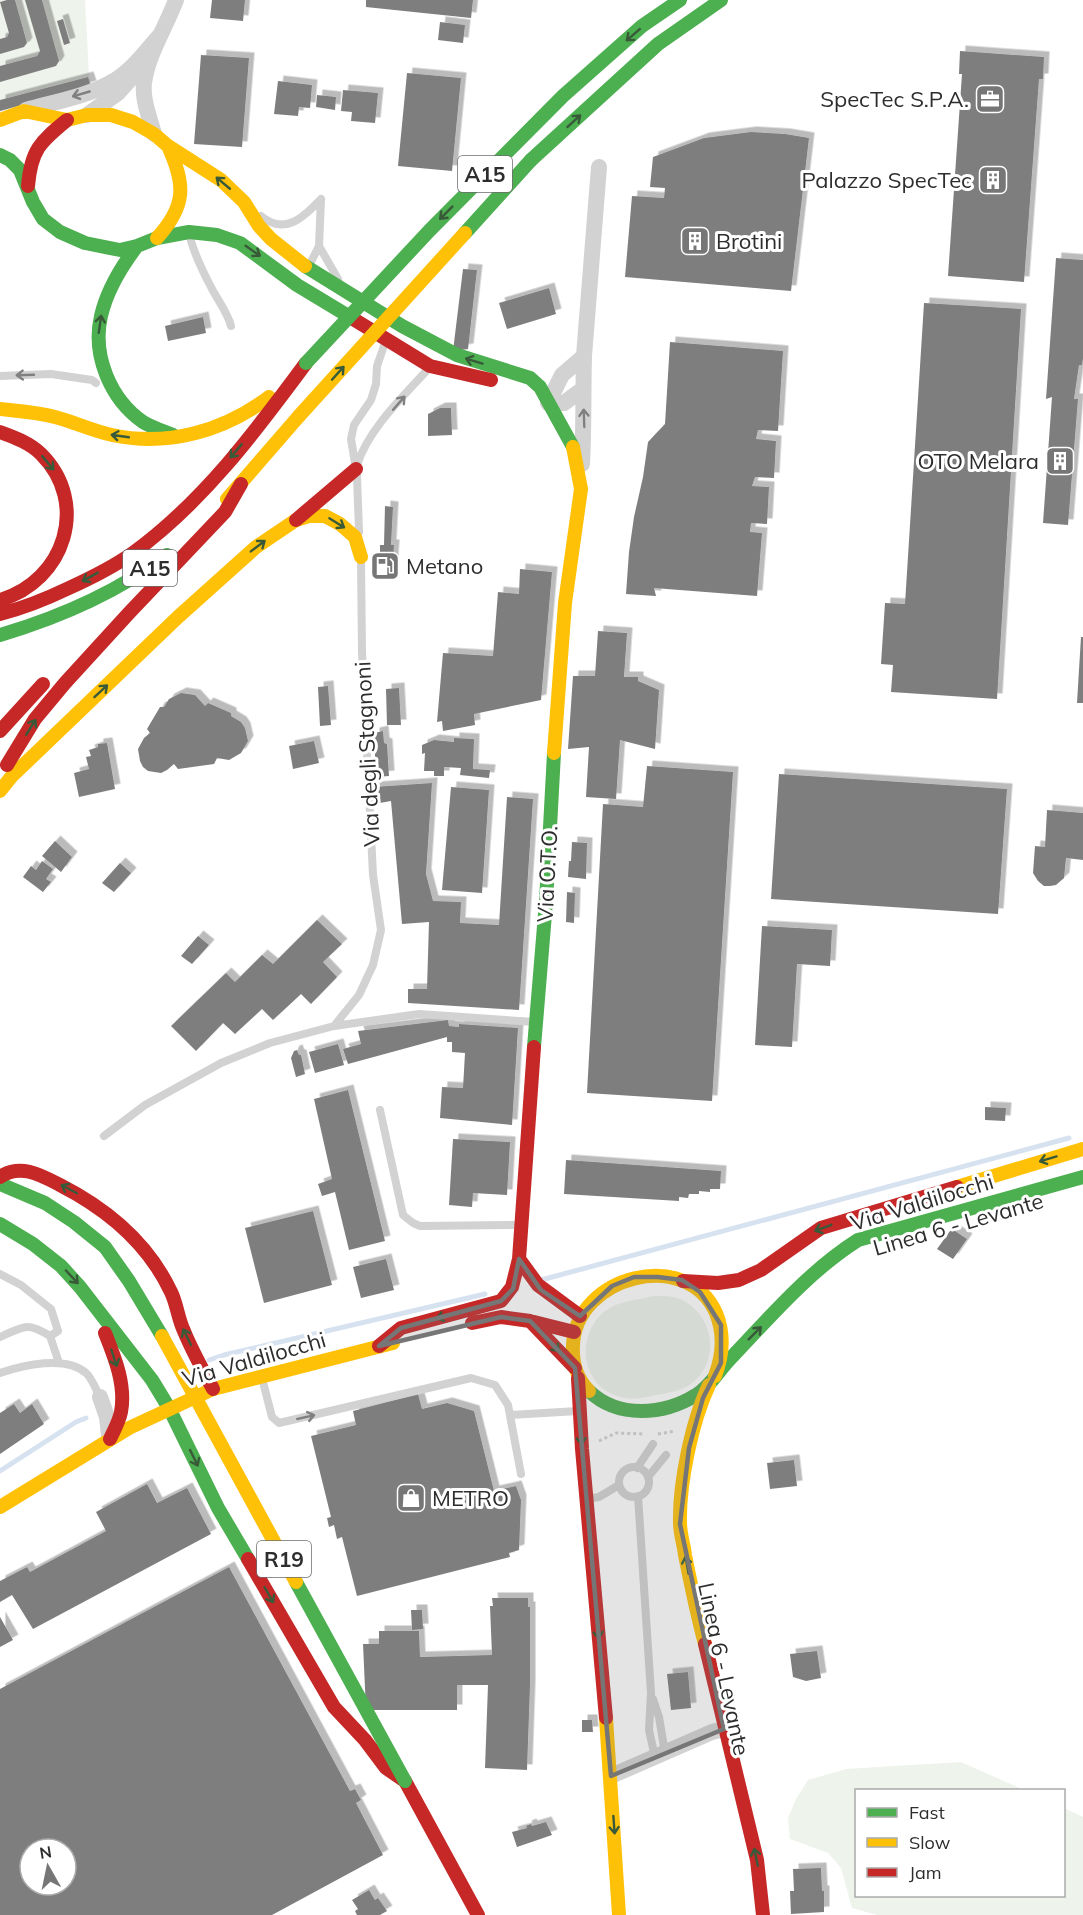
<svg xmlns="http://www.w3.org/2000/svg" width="1083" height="1915" viewBox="0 0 1083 1915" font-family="Mulish,sans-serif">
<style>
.green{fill:#eef3eb}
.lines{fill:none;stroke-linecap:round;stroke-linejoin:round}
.stream{stroke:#d7e2f0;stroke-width:5}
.building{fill:#7e7e7e;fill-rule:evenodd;filter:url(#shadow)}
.path{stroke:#d2d2d2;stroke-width:3;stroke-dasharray:3 3;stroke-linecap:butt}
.lane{stroke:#d2d2d2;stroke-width:8}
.street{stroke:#d2d2d2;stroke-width:16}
.fast{stroke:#4caf50;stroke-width:14}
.slow{stroke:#ffc107;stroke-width:14}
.jam{stroke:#c62828;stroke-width:14}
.fast-bridge{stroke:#4caf50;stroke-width:14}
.slow-bridge{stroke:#ffc107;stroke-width:14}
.oneway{stroke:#385a39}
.oneway2{stroke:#808080}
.marked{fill:#767676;fill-opacity:0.2;stroke:#767676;stroke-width:4.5;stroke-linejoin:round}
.labels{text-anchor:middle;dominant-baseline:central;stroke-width:6;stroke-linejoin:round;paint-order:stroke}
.shield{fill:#fff;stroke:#6c6c6c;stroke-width:1.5}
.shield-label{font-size:21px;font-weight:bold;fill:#2d2d2d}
.poi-label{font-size:22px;fill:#2d2d2d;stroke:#fff;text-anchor:end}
.street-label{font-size:22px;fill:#2d2d2d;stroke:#fff}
</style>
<defs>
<filter id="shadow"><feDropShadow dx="5.5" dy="-5.5" stdDeviation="0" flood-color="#0004"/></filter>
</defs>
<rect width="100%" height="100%" fill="#fff"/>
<path class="green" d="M0 0H85L89 76 93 87 0 112Z
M653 1296C663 1296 674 1295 684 1301 715 1318 720 1362 691 1384 681 1391 668 1393 656 1395 644 1398 633 1400 621 1397 580 1387 575 1335 605 1311 618 1301 638 1300 653 1296Z
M961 1762 1024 1790H856V1896H1064V1808L1083 1817V1915H877L852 1908 841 1868 828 1853 790 1839 788 1818 796 1799 808 1780 846 1769Z"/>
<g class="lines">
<path class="stream" d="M541 1280 1069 1138
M209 1360 224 1355 485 1294
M0 1471 76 1422 86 1418"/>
</g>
<path class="building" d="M7 0H15L27 43 24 47 0 54V39L7 37 9 33 0 2Z
M25 0H42L59 61 56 66 0 82V66L37 56 40 51Z
M212 0H245L243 21 210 18Z
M366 0H473L471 18 366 7Z
M63 19 70 43 64 45 57 21Z
M440 22 465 25 463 43 438 40Z
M960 51 1044 57 1043 79H1039L1024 282 948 276 962 74H959Z
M201 55 249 58 242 147 194 144Z
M407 73 461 78 452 171 398 166Z
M88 77 91 86 0 111V100Z
M278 81 312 85 310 108 299 107 298 116 274 114Z
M343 90 378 93 375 123 351 121 352 112 341 111Z
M317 95 336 97 335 110 316 107Z
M751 132 785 134 809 138 791 291 625 277 632 196 664 198 665 188 650 187 653 157 704 138Z
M1056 258 1083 260V358L1082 365H1079L1074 399H1078L1068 525 1043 523 1052 397 1046 399Z
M463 269 477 270 468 349 453 351Z
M549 288 556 314 507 329 499 303Z
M924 303 1021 309 997 699 891 692 893 665 881 664 885 603 905 604Z
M203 317 206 333 168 341 165 326Z
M670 342 783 351 778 431 758 430 756 439 776 441 774 478 755 477 752 486 769 487 767 524 751 523 750 532 762 533 757 596 654 588 656 596 626 594 629 552 634 517 643 477 648 442 665 424Z
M440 408H451L452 435 428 436V414Z
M385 506 393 507 391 545H394L392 574 380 573V545H384Z
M520 569 552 572 541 700 474 714 475 725 443 731 442 721 437 722 443 653 493 656 498 592 519 594Z
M598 631 627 633 624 677H638V681L659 690 655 749 620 740 616 799 586 797 589 747 568 749 573 676H595Z
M1081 637H1083V703H1077Z
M328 686 331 725 320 726 318 687Z
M399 688 401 725H387L386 689Z
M181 693 195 695 205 706 208 703 231 713V716L241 722 245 728 248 741 241 753 229 760 217 758 214 764 178 769 174 764 167 770 161 773 148 771 143 767 140 761 138 749 144 738 150 733 147 729 160 707H164L169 699Z
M383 731 384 743 387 744 389 776 376 777 374 733Z
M454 738 474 739 473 769 490 770 489 778 460 775 461 768 444 767V776H434V771H424L425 753 422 754V745L434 740 454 742Z
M314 741 319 763 293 769 289 746Z
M107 743 115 789 79 797 74 773 89 769 86 757 91 756 89 750 98 747V744Z
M647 766 733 772 712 1101 587 1093 603 804 643 807Z
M779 774 1007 789 998 914 771 899Z
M432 783 426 874 433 901 461 902 460 923 499 925 507 797 533 799 519 1010 408 1003V989H427L429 922 402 924 391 801 374 804V787Z
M451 787 489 790 482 893 442 890Z
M1047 810 1083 813V860L1066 858 1064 878 1056 885 1050 886H1044L1038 881 1033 873 1035 846 1045 847Z
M55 841 72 857 61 872 42 856Z
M572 842 587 843 586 879 568 877 569 861H571Z
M42 861 53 869 46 879 51 882 43 892 23 877 31 866 36 870Z
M120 863 131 873 114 892 102 883Z
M567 892 575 893 574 923 566 922Z
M317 920 342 944 323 962 337 977 311 1004 301 994 273 1020 262 1009 235 1034 223 1023 196 1051 171 1026 226 973 235 982 262 955 273 964Z
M762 926 832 930 830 966 797 964 792 1047 755 1045Z
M198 936 209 945 192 964 181 956Z
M448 1020 449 1026 459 1027V1024L518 1028 512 1125 440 1118 442 1087 463 1088 465 1053 452 1052V1042H447V1037L348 1064 343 1049 361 1044 358 1031Z
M338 1044 344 1065 315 1073 309 1052Z
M297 1050 299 1055H301L305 1074 296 1077 291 1058 294 1051Z
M348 1090 385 1241 349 1250 335 1192 322 1196 318 1184 332 1179 314 1099Z
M985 1107 1006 1108 1005 1121 985 1120Z
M453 1139 510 1142 507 1195 473 1193 472 1207 449 1205Z
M566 1160 721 1171 720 1189H710V1192L699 1191V1194H689L688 1198 679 1197V1201L564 1194Z
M313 1211 332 1285 264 1303 245 1228Z
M950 1231H955L967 1239 953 1259 937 1249Z
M386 1259 394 1290 361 1298 353 1267Z
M418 1394 422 1409 447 1403 474 1411 494 1491 516 1486 521 1500 519 1550 509 1553 510 1557 357 1596 342 1537 337 1539 334 1525 329 1527 327 1518 331 1517 311 1436 356 1425 353 1411Z
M14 1404 20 1413 32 1404 44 1424 0 1454V1413Z
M794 1460 797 1486 770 1489 767 1463Z
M147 1484 157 1503 187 1488 211 1534 33 1629 12 1595 0 1602V1581L27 1567 30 1572 106 1531 96 1512Z
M229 1567 350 1791 355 1789 361 1800 356 1803 383 1855 272 1915H0V1689ZM30 1849H66V1885H30Z
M492 1598H528V1607H530V1685L527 1770 485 1768 488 1685H457V1710H366L363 1644H379V1631H419L420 1657 492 1655 490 1606H493Z
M411 1610H422L423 1629 412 1630Z
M0 1617 13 1640 0 1647Z
M817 1651 821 1678 806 1681 793 1677 790 1654Z
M688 1672 691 1708 671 1710 667 1674Z
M582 1720H592L593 1732H582Z
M546 1822 552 1835 517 1847 512 1832 527 1828 526 1826 531 1824 532 1826Z
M821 1868 822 1891H824V1912L791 1914 790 1891H794L793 1869Z
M369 1890 375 1900 378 1898 387 1911 380 1915H357L355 1911 358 1909 352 1900Z"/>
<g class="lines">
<path class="path" d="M658 1434 675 1431
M599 1441 616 1433 645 1434"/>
<path class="lane" d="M261 216C285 236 304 217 321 199
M189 233C193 252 202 270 211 287 218 301 227 311 231 326
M319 246 338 279
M308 268 319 246 321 199
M0 376 51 374 92 380 96 383
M355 463 351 439 354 425 371 400 376 384 377 366 386 340
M357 465C369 428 403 397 429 368
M357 476 359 532
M334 1026 359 995 373 965 381 930 373 875 362 652 361 560
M380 1110 403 1215 413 1223 420 1226 520 1225
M104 1136 145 1105 221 1063 270 1043 334 1026 419 1014 535 1022
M0 1274 21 1285 51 1309 58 1331 50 1336C26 1321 24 1327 0 1337
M50 1336 59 1363
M0 1373C23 1365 66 1355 86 1373 92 1378 96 1390 100 1397
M262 1378 272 1417 279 1423 471 1378 495 1385 508 1405 521 1474
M510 1415 578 1411
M619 1482a15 15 0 1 1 30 0a15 15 0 1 1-30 0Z
M637 1468 653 1444
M648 1477 666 1455
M638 1496 651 1693 649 1730 655 1757
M587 1499 599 1497 619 1485
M653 1699 659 1717 665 1753"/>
<path class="street" d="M26 110C54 102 85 97 110 83 130 73 145 52 160 35
M87 115 118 93 135 74
M154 134C150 118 142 100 144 83 148 54 166 27 176 0
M583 389 564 403H548L562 375 584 356
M582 464C584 428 583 392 584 356L599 167
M100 1397 107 1417 109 1435
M611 1776 712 1732 724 1729"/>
<path class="fast" d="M0 155 10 160 20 170 33 202 43 219 60 232 85 243 120 250 137 246 157 238 189 232 217 235 240 243 297 285 350 317
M531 160 658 44 721 0
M137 246C121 267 107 290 101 316 92 355 110 399 143 422 153 428 163 431 173 435
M305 266 402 326 457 355 530 378 540 387 573 447
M0 635C61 617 116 593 167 555
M534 1047 546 902 554 753
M0 1184 45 1203 74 1222 105 1247 129 1281 162 1336
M0 1224 33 1244 61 1266 80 1287 152 1380 169 1408 218 1508 248 1559
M589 1391C618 1419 664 1415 696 1395 710 1387 719 1370 730 1359 770 1317 809 1271 858 1240L1083 1177"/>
<path class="slow" d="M0 120 24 111 67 120 87 115H111L133 122 154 134 168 146 221 180 244 202 259 226 271 239 305 266
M157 238C186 206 186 185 168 146
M0 409C18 411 37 412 55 417 74 422 93 431 112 435 168 447 224 431 269 397
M227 499 299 416
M296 520 309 516H325L340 524 355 537 361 557
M554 753 565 603 581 489 573 447
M0 791 12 776 178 617 256 547 296 520
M957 1187 1083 1149
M589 1391C577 1379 572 1362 573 1345 576 1276 687 1247 716 1313 725 1335 723 1355 715 1376
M0 1507 129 1428 213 1389 393 1343
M705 1644C697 1615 691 1585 685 1555 684 1545 680 1534 680 1523 679 1483 692 1421 709 1385
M606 1718 619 1915"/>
<path class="jam" d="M28 186C31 150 40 142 67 120
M350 317 430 366 491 380
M0 432C14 437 30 443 41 454 90 503 65 581 0 600
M296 520 356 469
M0 614C24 608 46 599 69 588 91 578 113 567 133 553 203 502 255 432 306 363
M0 731 43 684
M7 765 35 719 65 683 129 613 225 512 241 484
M0 1177C20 1163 41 1175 60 1185 107 1209 148 1243 171 1292 177 1304 178 1319 184 1331 192 1351 203 1370 213 1389
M519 1259 538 1285 580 1316
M683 1281 718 1283 739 1280 761 1270 821 1228 957 1187
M530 1321 575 1368
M472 1323 501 1317 530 1321 574 1332
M105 1333C115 1358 126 1385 121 1412 119 1422 114 1430 110 1439
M379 1346 401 1328 501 1301 512 1287 519 1259 534 1047
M578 1378 582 1449 606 1718
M248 1559 334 1707 365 1740 386 1768 405 1781 478 1915
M705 1644 757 1860 763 1915"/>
<path class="fast-bridge" d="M465 233 531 160
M306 363 429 231 563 96 642 26 680 0
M296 1582 405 1781"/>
<path class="slow-bridge" d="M299 416 465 233
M162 1336 296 1582"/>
</g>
<defs><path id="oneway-shaft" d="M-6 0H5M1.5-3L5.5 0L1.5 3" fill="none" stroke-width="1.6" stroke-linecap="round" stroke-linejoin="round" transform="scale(1.5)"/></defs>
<g class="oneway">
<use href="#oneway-shaft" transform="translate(633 35) rotate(139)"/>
<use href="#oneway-shaft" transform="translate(574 121) rotate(-42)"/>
<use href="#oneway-shaft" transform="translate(223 183) rotate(-140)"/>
<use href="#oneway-shaft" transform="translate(446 213) rotate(135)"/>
<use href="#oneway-shaft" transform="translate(253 251) rotate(35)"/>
<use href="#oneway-shaft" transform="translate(100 324) rotate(-82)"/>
<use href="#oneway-shaft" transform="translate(474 361) rotate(-163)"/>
<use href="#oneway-shaft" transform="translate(338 373) rotate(-48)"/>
<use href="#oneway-shaft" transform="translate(120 436) rotate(-172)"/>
<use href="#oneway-shaft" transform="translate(236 451) rotate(130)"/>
<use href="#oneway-shaft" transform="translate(48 463) rotate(50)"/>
<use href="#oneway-shaft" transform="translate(337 523) rotate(32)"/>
<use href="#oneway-shaft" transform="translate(258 546) rotate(-37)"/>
<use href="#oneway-shaft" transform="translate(90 577) rotate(151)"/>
<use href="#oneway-shaft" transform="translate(101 691) rotate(-43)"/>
<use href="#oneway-shaft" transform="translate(31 727) rotate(-58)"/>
<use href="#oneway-shaft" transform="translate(1048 1159) rotate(163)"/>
<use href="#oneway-shaft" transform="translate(69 1189) rotate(-152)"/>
<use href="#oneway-shaft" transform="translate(823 1228) rotate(159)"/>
<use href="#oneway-shaft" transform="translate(72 1277) rotate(47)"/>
<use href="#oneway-shaft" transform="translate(445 1316) rotate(164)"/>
<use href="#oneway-shaft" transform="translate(755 1333) rotate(-45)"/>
<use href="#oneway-shaft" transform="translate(187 1337) rotate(-116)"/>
<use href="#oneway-shaft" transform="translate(553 1345) rotate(46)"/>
<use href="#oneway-shaft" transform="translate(114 1358) rotate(72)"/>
<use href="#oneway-shaft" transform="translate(581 1436) rotate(86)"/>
<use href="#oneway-shaft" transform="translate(194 1458) rotate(64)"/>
<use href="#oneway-shaft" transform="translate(687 1565) rotate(-100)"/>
<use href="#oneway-shaft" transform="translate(269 1595) rotate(60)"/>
<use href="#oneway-shaft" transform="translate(598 1630) rotate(85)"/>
<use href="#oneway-shaft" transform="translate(614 1825) rotate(86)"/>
<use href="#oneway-shaft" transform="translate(756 1857) rotate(-102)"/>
</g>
<g class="oneway2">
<use href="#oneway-shaft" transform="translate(81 94) rotate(164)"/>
<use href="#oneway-shaft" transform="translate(25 375) rotate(178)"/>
<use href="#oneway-shaft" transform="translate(399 403) rotate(-49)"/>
<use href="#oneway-shaft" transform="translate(584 418) rotate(-92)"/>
<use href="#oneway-shaft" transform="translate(306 1417) rotate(-13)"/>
</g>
<path class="marked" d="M519 1259 541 1290 580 1316 612 1286 634 1277H658L682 1280 700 1292 721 1325V1363L703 1398 689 1448 680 1524 724 1729 611 1776 575 1368 530 1321 501 1317 379 1346 401 1328 501 1301 513 1289Z"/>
<defs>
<g id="office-square" transform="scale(1.5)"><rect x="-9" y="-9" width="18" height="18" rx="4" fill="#767676" stroke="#fff"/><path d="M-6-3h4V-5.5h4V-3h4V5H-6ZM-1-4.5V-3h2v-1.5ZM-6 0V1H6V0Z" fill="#fff"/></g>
<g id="building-square" transform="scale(1.5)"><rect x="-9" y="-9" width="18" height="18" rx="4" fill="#767676" stroke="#fff"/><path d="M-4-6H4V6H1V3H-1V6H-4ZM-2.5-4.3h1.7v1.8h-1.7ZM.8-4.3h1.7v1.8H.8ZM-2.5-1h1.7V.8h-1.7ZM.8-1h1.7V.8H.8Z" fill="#fff"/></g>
<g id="fuel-square" transform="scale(1.5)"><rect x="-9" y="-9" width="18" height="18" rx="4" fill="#767676" stroke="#fff"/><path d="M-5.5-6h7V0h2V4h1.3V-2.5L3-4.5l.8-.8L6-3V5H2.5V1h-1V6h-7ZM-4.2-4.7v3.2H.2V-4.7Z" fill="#fff"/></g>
<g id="shop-square" transform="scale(1.5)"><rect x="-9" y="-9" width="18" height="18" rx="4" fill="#767676" stroke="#fff"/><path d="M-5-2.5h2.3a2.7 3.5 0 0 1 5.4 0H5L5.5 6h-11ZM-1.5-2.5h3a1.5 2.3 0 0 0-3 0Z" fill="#fff"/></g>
</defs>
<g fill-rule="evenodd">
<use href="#office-square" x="990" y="99"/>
<use href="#building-square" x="993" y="180"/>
<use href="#building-square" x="695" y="241"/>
<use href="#building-square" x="1060" y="461"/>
<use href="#fuel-square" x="385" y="566"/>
<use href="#shop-square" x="411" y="1498"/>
</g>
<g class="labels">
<g class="shield">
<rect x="458" y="156" width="54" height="36" rx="4.5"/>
<rect x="123" y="550" width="54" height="36" rx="4.5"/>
<rect x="257" y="1541" width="54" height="36" rx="4.5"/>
</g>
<g class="shield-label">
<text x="485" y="174">A15</text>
<text x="150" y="568">A15</text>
<text x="284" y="1559">R19</text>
</g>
<g class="poi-label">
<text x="969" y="99">SpecTec S.P.A.</text>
<text x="972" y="180">Palazzo SpecTec</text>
<text x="716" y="241" text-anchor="start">Brotini</text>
<text x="1039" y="461">OTO Melara</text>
<text x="406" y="566" text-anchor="start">Metano</text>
<text x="432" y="1498" text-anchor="start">METRO</text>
</g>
<g class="street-label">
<text transform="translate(367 754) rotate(-93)">Via degli Stagnoni</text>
<text transform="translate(547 874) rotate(-87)">Via O.T.O.</text>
<text transform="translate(922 1202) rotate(-17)">Via Valdilocchi</text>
<text transform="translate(958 1224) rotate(-16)">Linea 6 - Levante</text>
<text transform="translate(254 1359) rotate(-16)">Via Valdilocchi</text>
<text transform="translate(724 1669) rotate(78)">Linea 6 - Levante</text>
</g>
</g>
<rect x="855" y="1789" width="210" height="108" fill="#ffffff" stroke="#ababab" stroke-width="1.5"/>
<rect x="867" y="1808" width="30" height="9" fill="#4caf50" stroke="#ababab" stroke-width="1.5"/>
<text x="909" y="1819" font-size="18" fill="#2d2d2d">Fast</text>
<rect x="867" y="1838" width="30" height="9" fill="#ffc107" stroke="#ababab" stroke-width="1.5"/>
<text x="909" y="1849" font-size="18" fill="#2d2d2d">Slow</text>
<rect x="867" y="1868" width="30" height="9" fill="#c62828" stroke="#ababab" stroke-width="1.5"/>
<text x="909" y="1879" font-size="18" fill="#2d2d2d">Jam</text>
<g transform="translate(48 1867) rotate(351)"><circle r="28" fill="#ffffff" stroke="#ababab" stroke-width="1.5"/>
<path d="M0-4.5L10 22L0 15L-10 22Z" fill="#767676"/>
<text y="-9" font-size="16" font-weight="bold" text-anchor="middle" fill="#2d2d2d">N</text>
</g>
</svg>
